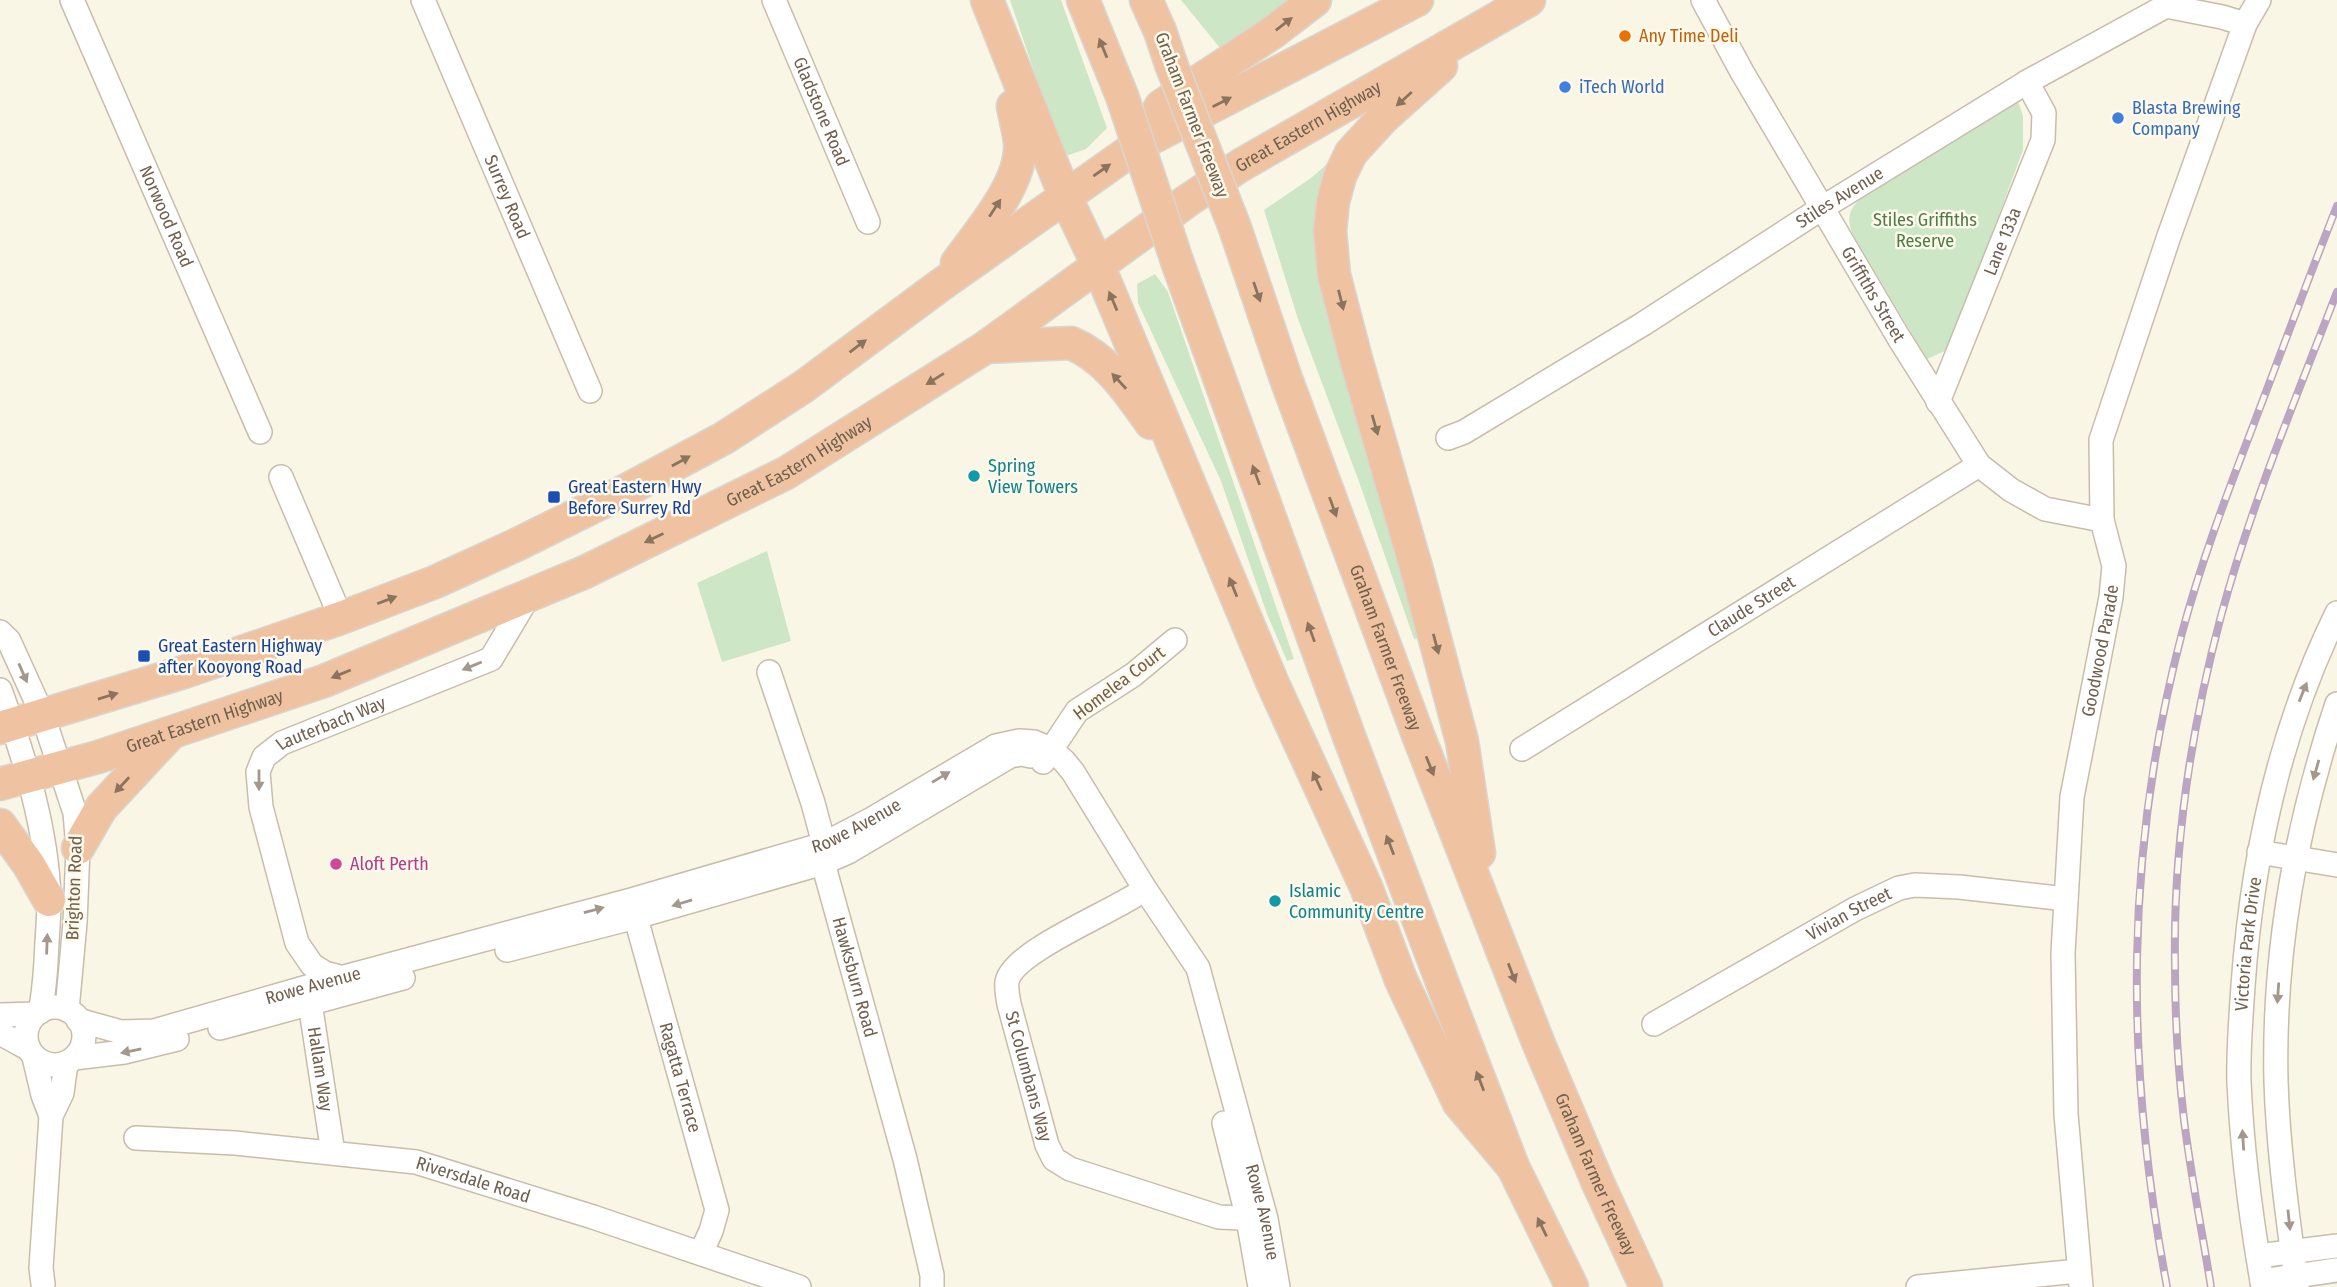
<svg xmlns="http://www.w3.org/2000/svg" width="2337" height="1287" viewBox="0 0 2337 1287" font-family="'Fira Sans Condensed',sans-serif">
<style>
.green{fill:#cde6c5}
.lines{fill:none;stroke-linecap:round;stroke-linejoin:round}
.minor-casing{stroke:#c8bdab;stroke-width:26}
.highway-casing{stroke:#dad6d1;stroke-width:35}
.minor{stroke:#fff;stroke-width:23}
.highway{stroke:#efc3a2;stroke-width:32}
.rail-casing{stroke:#baa5c3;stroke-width:8}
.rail{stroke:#fdf9eb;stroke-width:5;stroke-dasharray:16;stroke-linecap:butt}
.highway-bridge-casing{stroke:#dad6d1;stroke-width:35;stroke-linecap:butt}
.highway-bridge{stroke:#efc3a2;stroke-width:32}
.oneway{fill:#8a745e}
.oneway2{fill:#a3988b}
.food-dot{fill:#e8710a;stroke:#fdf9eb;stroke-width:2.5}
.shop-dot{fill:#3f7fe0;stroke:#fdf9eb;stroke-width:2.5}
.culture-dot{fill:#0f9aa8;stroke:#fdf9eb;stroke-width:2.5}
.transit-dot{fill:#1a4fb4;stroke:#fdf9eb;stroke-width:2.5}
.hotel-dot{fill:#d1479c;stroke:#fdf9eb;stroke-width:2.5}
.labels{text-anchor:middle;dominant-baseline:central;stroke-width:5;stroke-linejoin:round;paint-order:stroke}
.food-label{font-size:18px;fill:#c56008;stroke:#fdf9eb;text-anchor:start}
.shop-label{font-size:18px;fill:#366cbe;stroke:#fdf9eb;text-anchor:start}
.street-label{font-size:18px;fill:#71604d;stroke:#fdf9eb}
.park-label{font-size:18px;fill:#4f7b49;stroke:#fdf9eb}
.culture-label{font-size:18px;fill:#0d838f;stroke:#fdf9eb;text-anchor:start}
.transit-label{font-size:18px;fill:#164399;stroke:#fdf9eb;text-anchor:start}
.hotel-label{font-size:18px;fill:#b23c85;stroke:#fdf9eb;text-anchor:start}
</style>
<rect width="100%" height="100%" fill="#faf6e5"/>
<path class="green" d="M1010 0H1061L1107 128 1086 149 1063 157Z
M1181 0H1290L1220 48Z
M2018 101 2023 116V150L1952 341 1947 350 1927 359 1855 238C1843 216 1851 207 1867 192Z
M1326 165 1322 243 1419 638 1414 639 1358 479 1298 319 1264 210 1311 178Z
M1155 274 1168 292 1294 659 1287 661 1267 614 1221 481 1138 303 1137 284Z
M767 551 791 641 722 662 697 583Z"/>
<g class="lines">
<g class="minor-casing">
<g id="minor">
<path id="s1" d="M72 0 260 432"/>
<path id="s2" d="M423 0 590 391"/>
<path id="s3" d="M774 0 868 222"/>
<path id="s4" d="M1703 0 1742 72 1899 338 1979 465 2011 490 2045 509 2102 520"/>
<path id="s5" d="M1938 402 2043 140 2044 113 2027 82"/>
<path id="s6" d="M1448 438 1464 432 1643 324 1822 208 2027 82 2166 6 2222 17 2245 24"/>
<path d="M281 477 341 618"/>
<path d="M0 632 9 641 43 716 75 813 78 848 75 923 67 1010"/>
<path id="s7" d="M769 672 813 803 824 844 823 863 905 1159 932 1275V1287"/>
<path d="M0 690C24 756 47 828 49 899 49 913 48 928 47 942 46 966 45 989 40 1012"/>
<path id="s8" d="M1522 749 1979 465"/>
<path d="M1043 762 1077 711 1133 675 1175 640"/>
<path d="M2259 852 2337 865"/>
<path id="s9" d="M1145 889C1118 910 1012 951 1007 982 1006 989 1008 998 1009 1004L1047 1145 1054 1159 1070 1169 1219 1217 1263 1219"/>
<path id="s10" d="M632 904 717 1210 711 1231 701 1253"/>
<path d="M507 950 636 917 823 863 848 852 1010 756 1022 754 1031 756"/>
<path id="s11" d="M344 978 325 973 312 965 297 943 261 807 258 772 264 757 282 743 491 659 528 597"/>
<path id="s12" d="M308 990 333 1153"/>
<circle cx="55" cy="1036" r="29"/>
<path d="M0 1015 36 1014"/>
<path id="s13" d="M78 1020 121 1032 154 1031 307 987 631 900 824 844 872 819 996 746 1019 741 1034 742 1050 749 1064 761 1073 772 1145 889 1198 968 1266 1219 1278 1287"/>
<path id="s14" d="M1654 1024 1855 909 1899 888 1915 885 1959 887 2066 899"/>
<path d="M220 1028 403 978"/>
<path d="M0 1033 29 1049"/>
<path d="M34 1057 43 1095 51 1116"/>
<path d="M74 1058 124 1052 177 1039"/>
<path d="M1224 1123 1248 1219 1260 1287"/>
<path id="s15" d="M136 1138 235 1143 416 1162 593 1217 799 1287"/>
<path d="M2258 1256 2337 1246"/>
<path d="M2262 1281 2337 1270"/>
<path d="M43 1284 41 1268 51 1116 62 1093 66 1063"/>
<path d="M1918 1287 2078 1271"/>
<path id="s16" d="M2081 1287 2066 1114 2063 953 2072 797 2111 597 2114 566 2102 520 2101 440 2169 236 2245 24 2259 0"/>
<path id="s17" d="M2263 1287C2251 1219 2242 1150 2239 1082 2238 1050 2241 1018 2243 986 2252 858 2280 729 2337 613"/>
<path d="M2297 1287C2288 1219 2278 1149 2276 1081 2273 952 2296 826 2337 704"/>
</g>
</g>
<g class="highway-casing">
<g id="highway">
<path d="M987 0 1065 196 1098 265 1273 684 1366 887 1401 980 1459 1103 1513 1167"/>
<path d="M1083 0 1122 96"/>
<path d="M1146 0 1160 31 1171 64"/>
<path d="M1441 66 1383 118 1351 153 1340 176 1333 202 1330 231 1334 275 1356 359 1416 567 1462 741 1479 853"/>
<path d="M1140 144 1161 106 1272 33 1315 0"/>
<path id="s18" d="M1235 228 1285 376 1418 735 1538 1042 1598 1183 1646 1287"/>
<path d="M957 263C979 232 1023 183 1020 143 1019 131 1015 118 1013 106"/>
<path d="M1178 264 1350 739 1447 995 1513 1167 1572 1287"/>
<path d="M986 347 1071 343C1107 358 1129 392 1151 423"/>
<path d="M0 728 184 672 341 618 435 582 518 544 623 492 724 438 803 387 942 284 1140 144 1417 0"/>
<path id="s19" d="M0 784 98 757 324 681 585 572 786 473 986 347 1187 201 1241 165 1529 0"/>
<path d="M0 825 29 865 49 900"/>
<path d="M78 848 101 808 168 736"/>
</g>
</g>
<use href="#minor" class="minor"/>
<use href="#highway" class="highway"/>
<g class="rail-casing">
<path id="rail" d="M2167 1287C2125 1063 2124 854 2182 633 2201 562 2227 494 2253 426 2281 353 2308 279 2337 206
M2211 1287C2202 1231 2191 1176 2184 1120 2178 1069 2175 1017 2175 966 2173 849 2191 729 2221 616 2251 505 2296 398 2337 292"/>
</g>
<use href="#rail" class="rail"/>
<g class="highway-bridge-casing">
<path id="highway-bridge" d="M1171 64 1235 228
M1122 96 1178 264"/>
</g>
<use href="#highway-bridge" class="highway-bridge"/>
</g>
<defs><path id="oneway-solid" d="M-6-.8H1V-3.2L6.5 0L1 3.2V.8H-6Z" transform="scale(1.75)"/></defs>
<g class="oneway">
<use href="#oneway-solid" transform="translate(1284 24) rotate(-38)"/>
<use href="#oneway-solid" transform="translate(1103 48) rotate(-112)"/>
<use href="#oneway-solid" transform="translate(1404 99) rotate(138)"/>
<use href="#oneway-solid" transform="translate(1222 102) rotate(-27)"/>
<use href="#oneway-solid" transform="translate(1102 170) rotate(-35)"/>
<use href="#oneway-solid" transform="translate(995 208) rotate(-57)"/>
<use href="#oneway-solid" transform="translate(1257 292) rotate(71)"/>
<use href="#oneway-solid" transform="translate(1341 300) rotate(76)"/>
<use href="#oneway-solid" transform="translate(1113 301) rotate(-113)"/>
<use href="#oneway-solid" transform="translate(858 346) rotate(-37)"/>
<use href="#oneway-solid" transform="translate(935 379) rotate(148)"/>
<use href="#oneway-solid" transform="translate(1119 381) rotate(-133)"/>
<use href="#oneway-solid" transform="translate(1375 425) rotate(74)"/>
<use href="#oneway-solid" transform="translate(681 461) rotate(-29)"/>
<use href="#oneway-solid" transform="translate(1256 475) rotate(-110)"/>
<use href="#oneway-solid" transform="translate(1333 507) rotate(70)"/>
<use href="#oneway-solid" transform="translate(654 538) rotate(154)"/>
<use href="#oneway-solid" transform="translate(1233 587) rotate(-112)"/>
<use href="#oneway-solid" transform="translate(387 600) rotate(-21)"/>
<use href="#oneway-solid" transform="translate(1311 632) rotate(-110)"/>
<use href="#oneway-solid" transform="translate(1436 644) rotate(75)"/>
<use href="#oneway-solid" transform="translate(341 674) rotate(158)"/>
<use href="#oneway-solid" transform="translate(108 696) rotate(-17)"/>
<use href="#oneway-solid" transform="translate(1430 766) rotate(68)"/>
<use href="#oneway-solid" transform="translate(1317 781) rotate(-115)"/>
<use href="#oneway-solid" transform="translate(122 785) rotate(133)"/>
<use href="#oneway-solid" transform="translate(1390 845) rotate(-111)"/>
<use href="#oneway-solid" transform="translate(1512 973) rotate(69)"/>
<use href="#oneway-solid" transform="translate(1480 1081) rotate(-111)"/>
<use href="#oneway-solid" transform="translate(1542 1227) rotate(-116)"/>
</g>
<g class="oneway2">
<use href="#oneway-solid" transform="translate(472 666) rotate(158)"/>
<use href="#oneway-solid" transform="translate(23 673) rotate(66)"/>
<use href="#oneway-solid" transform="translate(2303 692) rotate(-68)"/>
<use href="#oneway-solid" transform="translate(2316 770) rotate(106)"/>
<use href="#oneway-solid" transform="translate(941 777) rotate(-31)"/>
<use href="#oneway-solid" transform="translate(259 780) rotate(90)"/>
<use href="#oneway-solid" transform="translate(682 903) rotate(163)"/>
<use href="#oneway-solid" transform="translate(594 910) rotate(-15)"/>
<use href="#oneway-solid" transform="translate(47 944) rotate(-88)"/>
<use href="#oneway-solid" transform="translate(2278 993) rotate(94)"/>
<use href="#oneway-solid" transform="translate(131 1051) rotate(169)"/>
<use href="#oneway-solid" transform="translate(2243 1140) rotate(-94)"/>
<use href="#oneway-solid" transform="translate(2289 1220) rotate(84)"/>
</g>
<circle class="food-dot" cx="1625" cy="36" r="7"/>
<g class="shop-dot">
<circle cx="1565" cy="87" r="7"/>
<circle cx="2118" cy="118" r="7"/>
</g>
<g class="culture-dot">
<circle cx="974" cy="476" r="7"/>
<circle cx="1275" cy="901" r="7"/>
</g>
<g class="transit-dot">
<rect x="547" y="490" width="14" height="14" rx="3.5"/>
<rect x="137" y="649" width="14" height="14" rx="3.5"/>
</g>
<circle class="hotel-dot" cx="336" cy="864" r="7"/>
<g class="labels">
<g class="food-label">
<text x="1639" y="36">Any Time Deli</text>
</g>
<g class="shop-label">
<text x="1579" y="87">iTech World</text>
<text x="2132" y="108">Blasta Brewing<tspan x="2132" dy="21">Company</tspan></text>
</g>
<g class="street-label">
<text stroke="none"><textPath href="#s3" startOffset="121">Gladstone Road</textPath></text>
<text transform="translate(1192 115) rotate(69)">Graham Farmer Freeway</text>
<text stroke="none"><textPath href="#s19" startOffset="1474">Great Eastern Highway</textPath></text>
<text stroke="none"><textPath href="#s2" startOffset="214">Surrey Road</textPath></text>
<text stroke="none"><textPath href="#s6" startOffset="460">Stiles Avenue</textPath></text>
<text stroke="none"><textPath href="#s1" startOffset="236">Norwood Road</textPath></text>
<text stroke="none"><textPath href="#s5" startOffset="173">Lane 133a</textPath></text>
<text stroke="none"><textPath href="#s4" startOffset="340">Griffiths Street</textPath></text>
<text stroke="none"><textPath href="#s19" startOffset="864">Great Eastern Highway</textPath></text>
<text stroke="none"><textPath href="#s8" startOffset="270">Claude Street</textPath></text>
<text stroke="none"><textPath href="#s18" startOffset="446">Graham Farmer Freeway</textPath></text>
<text stroke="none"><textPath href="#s16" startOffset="640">Goodwood Parade</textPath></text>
<text transform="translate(1119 683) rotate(-37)">Homelea Court</text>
<text stroke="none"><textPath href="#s19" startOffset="214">Great Eastern Highway</textPath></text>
<text stroke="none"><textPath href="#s11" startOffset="329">Lauterbach Way</textPath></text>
<text stroke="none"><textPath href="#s13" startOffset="810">Rowe Avenue</textPath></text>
<text transform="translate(74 888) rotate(-88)">Brighton Road</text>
<text stroke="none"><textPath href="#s14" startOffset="224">Vivian Street</textPath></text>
<text stroke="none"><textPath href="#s17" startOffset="345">Victoria Park Drive</textPath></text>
<text stroke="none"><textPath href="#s7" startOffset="318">Hawksburn Road</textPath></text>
<text stroke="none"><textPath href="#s13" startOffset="243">Rowe Avenue</textPath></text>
<text stroke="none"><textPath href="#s12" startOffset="80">Hallam Way</textPath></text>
<text stroke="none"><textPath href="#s10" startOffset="180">Ragatta Terrace</textPath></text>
<text stroke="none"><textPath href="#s9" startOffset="266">St Columbans Way</textPath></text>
<text stroke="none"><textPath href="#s18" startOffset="1013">Graham Farmer Freeway</textPath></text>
<text stroke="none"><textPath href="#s15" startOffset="341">Riversdale Road</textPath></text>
<text stroke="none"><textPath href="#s13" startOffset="1545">Rowe Avenue</textPath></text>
</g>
<g class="park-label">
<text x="1925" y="220">Stiles Griffiths<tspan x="1925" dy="21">Reserve</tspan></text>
</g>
<g class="culture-label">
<text x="988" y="466">Spring<tspan x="988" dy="21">View Towers</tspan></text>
<text x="1289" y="891">Islamic<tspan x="1289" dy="21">Community Centre</tspan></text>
</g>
<g class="transit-label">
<text x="568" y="487">Great Eastern Hwy<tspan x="568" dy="21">Before Surrey Rd</tspan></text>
<text x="158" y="646">Great Eastern Highway<tspan x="158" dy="21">after Kooyong Road</tspan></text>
</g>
<g class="hotel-label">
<text x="350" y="864">Aloft Perth</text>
</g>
</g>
</svg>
